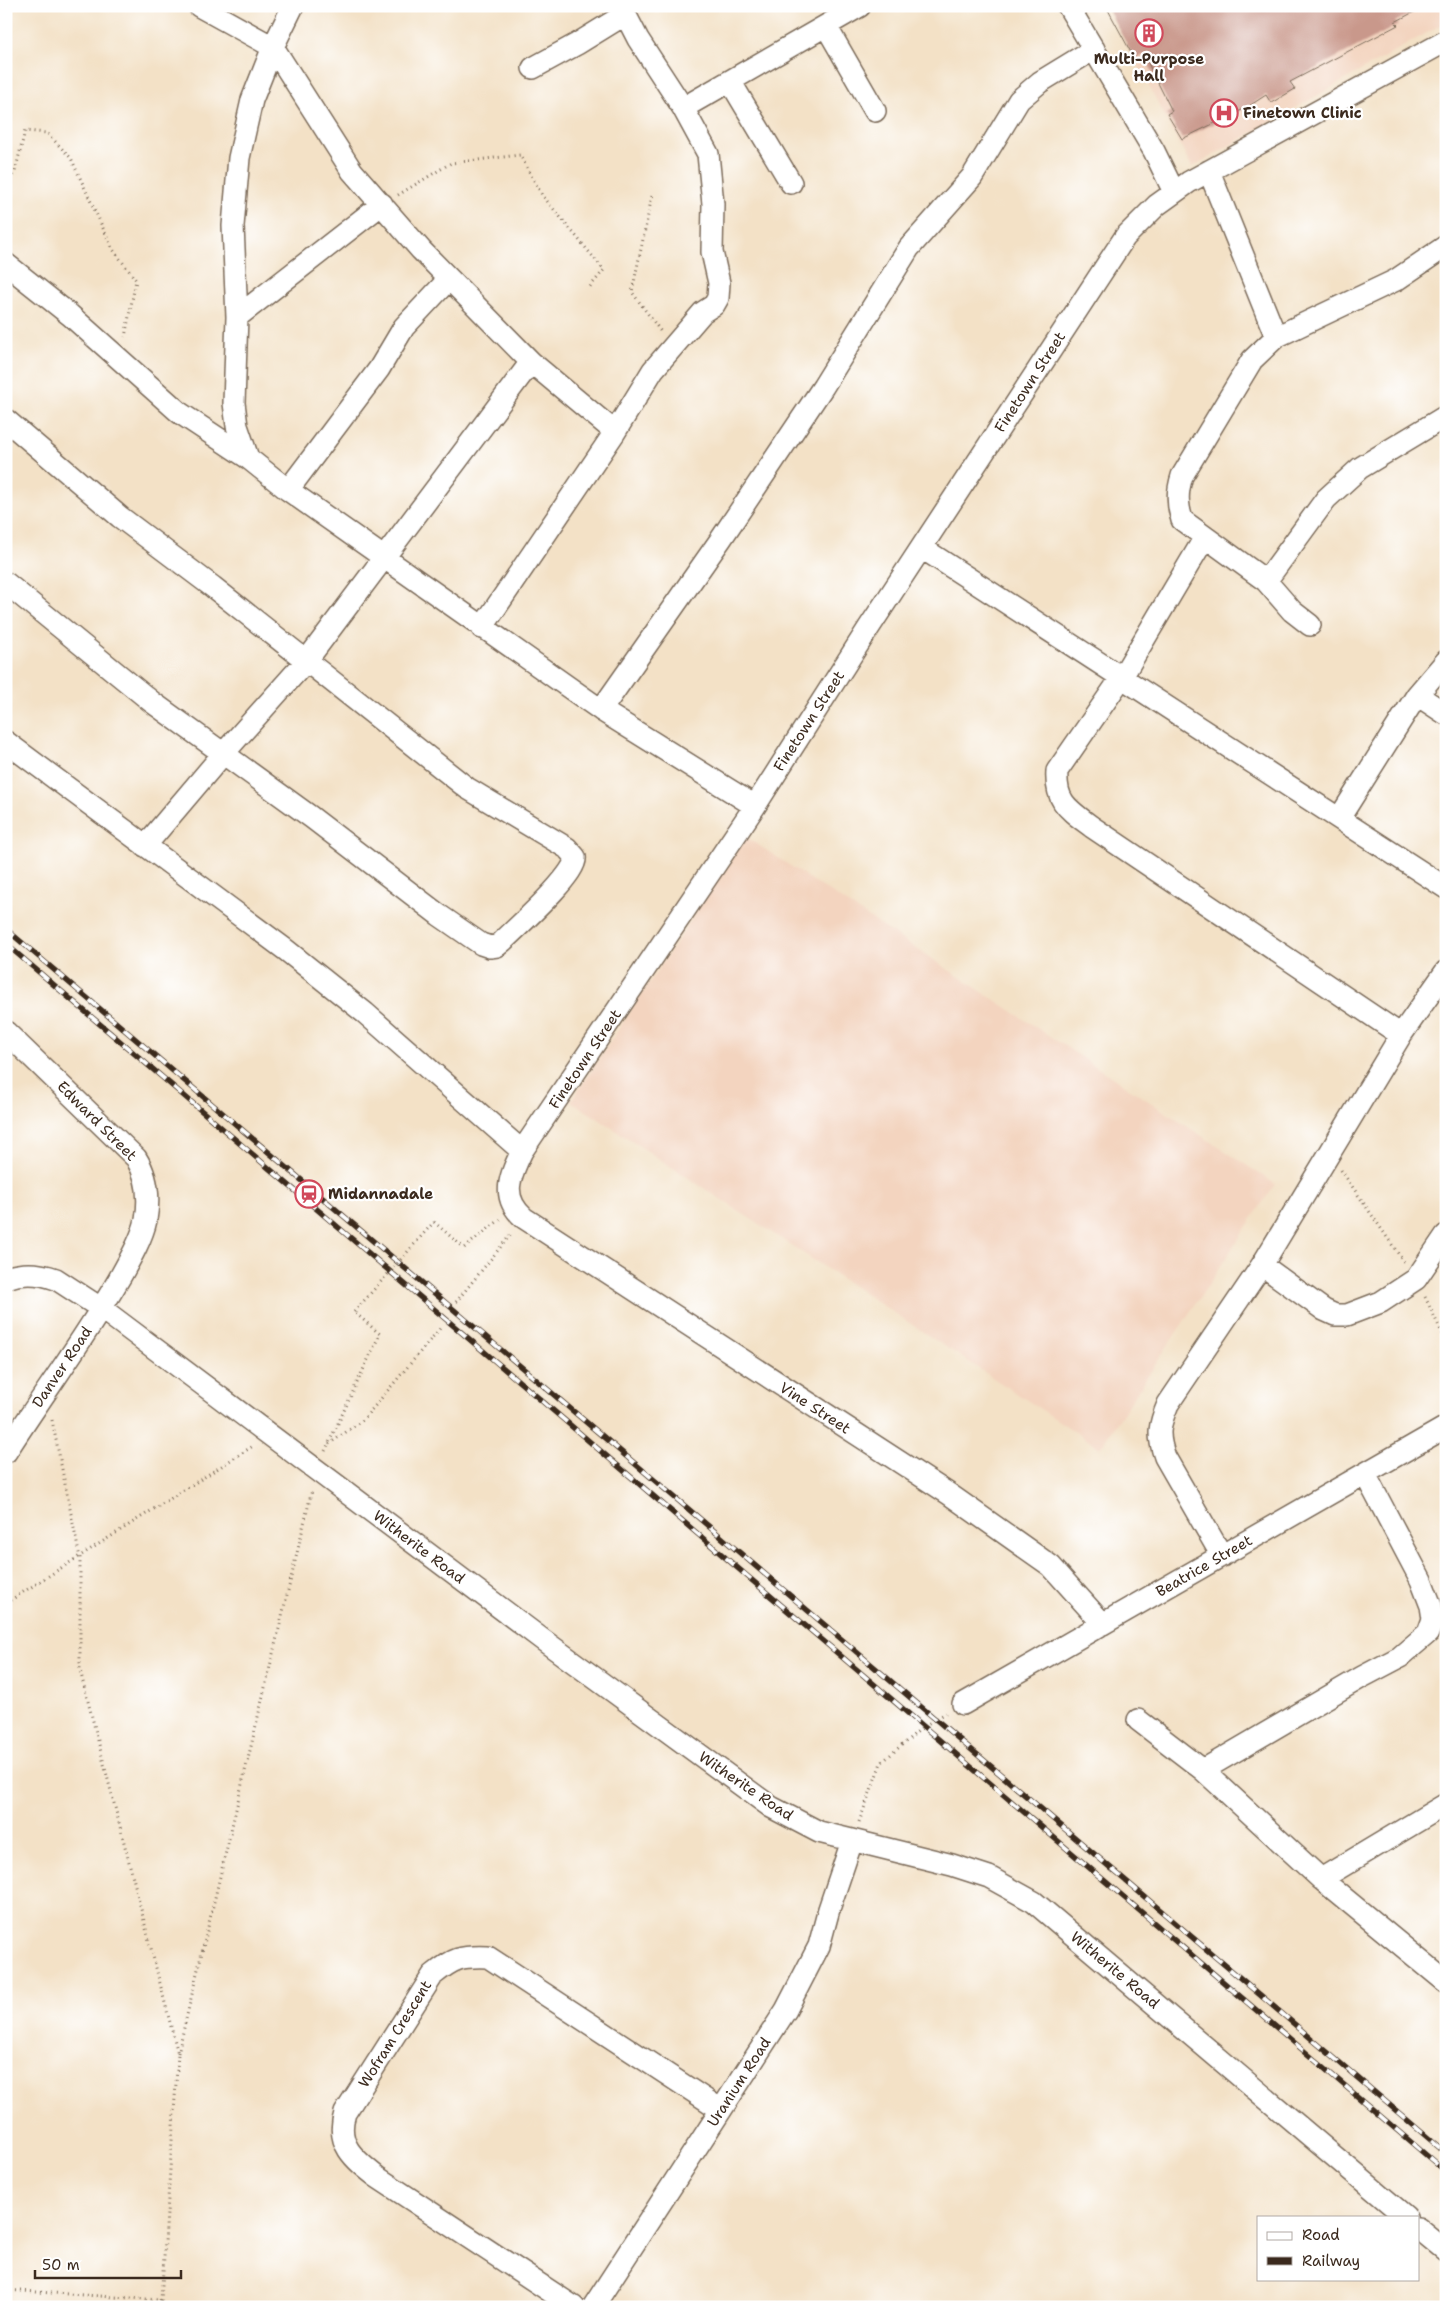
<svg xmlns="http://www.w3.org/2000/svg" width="1452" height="2313" viewBox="0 0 1452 2313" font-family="'Shantell Sans',sans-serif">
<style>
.built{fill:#f3d4bf}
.building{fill:#c9988b}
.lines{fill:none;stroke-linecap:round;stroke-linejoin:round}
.minor-casing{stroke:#7b6a59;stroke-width:24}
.path{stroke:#7b6a59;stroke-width:3;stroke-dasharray:1 4;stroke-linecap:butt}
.minor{stroke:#fff;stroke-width:21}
.rail-casing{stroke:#3b2a1e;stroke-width:5.5}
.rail{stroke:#fff;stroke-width:4;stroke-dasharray:11;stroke-linecap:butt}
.path-bridge{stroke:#7b6a59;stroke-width:3;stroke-dasharray:1 4;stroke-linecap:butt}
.labels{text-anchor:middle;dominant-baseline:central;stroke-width:4.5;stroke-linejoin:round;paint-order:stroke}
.poi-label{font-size:15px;font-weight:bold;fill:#3b2a1e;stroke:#fff;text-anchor:start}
.street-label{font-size:15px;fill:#3b2a1e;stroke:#fff}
</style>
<rect width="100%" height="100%" fill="#fff"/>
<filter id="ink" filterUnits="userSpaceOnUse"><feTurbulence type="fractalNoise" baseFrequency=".02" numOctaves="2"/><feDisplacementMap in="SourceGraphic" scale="10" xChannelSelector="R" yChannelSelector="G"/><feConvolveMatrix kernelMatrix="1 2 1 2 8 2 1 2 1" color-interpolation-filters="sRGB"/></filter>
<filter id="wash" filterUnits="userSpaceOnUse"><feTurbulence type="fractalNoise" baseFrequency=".0096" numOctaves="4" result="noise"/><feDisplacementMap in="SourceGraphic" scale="20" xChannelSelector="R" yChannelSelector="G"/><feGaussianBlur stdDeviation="1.12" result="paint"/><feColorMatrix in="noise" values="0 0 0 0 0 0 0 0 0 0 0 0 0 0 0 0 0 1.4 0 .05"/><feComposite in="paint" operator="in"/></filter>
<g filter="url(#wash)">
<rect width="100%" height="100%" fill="#f3e1c6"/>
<path class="built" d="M1219 6H1446V22L1192 167 1135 60Z
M746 837 1275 1184 1100 1448 571 1101Z"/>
<g id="blocks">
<path class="building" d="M1106 6H1425L1395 22 1398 25 1290 82 1295 89 1271 103 1266 95 1246 108 1182 139 1167 114 1172 111 1144 55 1135 60Z"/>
</g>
</g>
<g filter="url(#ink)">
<use href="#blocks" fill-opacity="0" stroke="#7b6a59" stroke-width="1"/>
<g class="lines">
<g class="minor-casing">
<path id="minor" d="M199 6 273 47 352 171 421 250 531 362 615 432
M1068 6 1154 151 1174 192
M826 26 875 111
M533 68 577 44 624 15
M730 81 791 183
M683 108 860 6
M1209 171 1276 337 1252 360 1182 476C1177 492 1177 503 1182 520L1266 581 1326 499 1360 468 1446 416
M6 264 70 315 180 413 248 458 288 490 601 710 755 806
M237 317 382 204
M1276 337 1396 280 1446 246
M6 420 120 517 213 587 467 788 567 848 575 857C579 872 516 928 503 941L497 946 490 947 481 944 439 915 311 817 152 702 6 583
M248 458 237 426 234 403 237 317 233 226 239 158 252 100 273 47 293 6
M288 490 379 369 404 327 448 280
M1205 537 1122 677 1057 771C1055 802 1068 809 1092 827L1401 1035
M922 548 1446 888
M1266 581 1292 611 1310 625
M482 628 615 432 653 370 703 312 714 305 718 298 719 283 712 252 713 204 708 154 683 108 638 39 621 6
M1417 695 1446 714
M601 710 721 539 823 387 909 248 972 177 1019 100 1040 82 1094 49
M6 742 286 950 365 1013 522 1151
M1340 817 1417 695 1446 661
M145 846 223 754 307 660 531 362
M6 1032 136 1158C148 1177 150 1197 146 1220 142 1239 129 1261 119 1279 85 1338 43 1394 6 1452
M1262 1265 1324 1310 1335 1315H1347L1381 1302 1416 1279 1446 1235
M6 1278C23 1272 39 1273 56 1279L102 1309 543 1640 771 1807 819 1832 952 1865 989 1877 1034 1902 1406 2217
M1365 1474 1421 1580 1431 1606 1433 1619 1428 1633 1400 1657 1362 1677 1203 1770 1321 1879 1446 1982
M1222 1556 1165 1457C1157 1435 1159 1425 1168 1404L1262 1265 1401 1035 1446 971
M1103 1624 1051 1566 949 1494 524 1218C500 1197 510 1176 522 1151L755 806 868 629 1125 237 1157 205 1189 182 1446 41
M963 1704 1446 1427
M1138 1720 1203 1770
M1321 1879 1446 1804
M1418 2228 1446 2251
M574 2307 377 2177C354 2159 335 2144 345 2113L433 1975C454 1958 460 1956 488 1957L720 2109
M593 2307 786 2010 819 1946 829 1909 852 1841"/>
</g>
<path class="path" d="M6 183 15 172 25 131 47 133 71 158 112 248 136 280 125 337
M398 195 451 163 520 155 542 195 604 270 589 288
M652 196 632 292 661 332
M1341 1170 1404 1262
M434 1222 464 1248 501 1219
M1425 1297 1446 1341
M456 1302 512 1233
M329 1444 363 1420 442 1326
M325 1451 380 1334 354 1312
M6 1603 253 1446
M859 1822 881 1763 924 1726 946 1713
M178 2053 312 1490
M6 2290 161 2300 178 2054 80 1670V1558L52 1420
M152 2307 160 2300"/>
<use href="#minor" class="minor"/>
<g class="rail-casing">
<path id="rail" d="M6 929 1446 2153
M6 944 1446 2172"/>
</g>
<use href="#rail" class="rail"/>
<path class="path-bridge" d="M354 1312 434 1222"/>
</g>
</g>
<defs>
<g id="building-ring" transform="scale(1.4375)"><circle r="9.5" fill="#fff" stroke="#d1495b" stroke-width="1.5"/><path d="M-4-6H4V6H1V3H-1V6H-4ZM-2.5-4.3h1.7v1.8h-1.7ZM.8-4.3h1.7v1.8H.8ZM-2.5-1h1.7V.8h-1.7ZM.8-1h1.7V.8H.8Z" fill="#d1495b"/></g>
<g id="hospital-ring" transform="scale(1.4375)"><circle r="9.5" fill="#fff" stroke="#d1495b" stroke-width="1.5"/><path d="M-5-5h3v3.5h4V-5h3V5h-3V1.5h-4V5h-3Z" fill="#d1495b"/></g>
<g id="station-ring" transform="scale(1.4375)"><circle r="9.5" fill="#fff" stroke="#d1495b" stroke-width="1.5"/><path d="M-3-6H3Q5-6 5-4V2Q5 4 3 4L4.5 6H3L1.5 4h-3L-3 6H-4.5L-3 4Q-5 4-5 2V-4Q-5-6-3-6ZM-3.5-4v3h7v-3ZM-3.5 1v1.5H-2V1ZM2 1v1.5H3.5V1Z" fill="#d1495b"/></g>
</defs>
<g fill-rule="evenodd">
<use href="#building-ring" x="1149" y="33"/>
<use href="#hospital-ring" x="1224" y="113"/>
<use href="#station-ring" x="309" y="1194"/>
</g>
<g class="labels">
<g class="poi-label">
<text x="1149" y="59" text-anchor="middle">Multi-Purpose<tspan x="1149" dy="17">Hall</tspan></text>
<text x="1243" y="113">Finetown Clinic</text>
<text x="328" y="1194">Midannadale</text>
</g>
<g class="street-label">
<text transform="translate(1030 382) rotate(-57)">Finetown Street</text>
<text transform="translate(809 721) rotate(-57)">Finetown Street</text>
<text transform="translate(585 1059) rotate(-56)">Finetown Street</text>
<text transform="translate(97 1121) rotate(45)">Edward Street</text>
<text transform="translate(62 1367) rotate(-56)">Danver Road</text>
<text transform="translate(815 1408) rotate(33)">Vine Street</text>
<text transform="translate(419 1547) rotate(37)">Witherite Road</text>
<text transform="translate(1204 1566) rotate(-30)">Beatrice Street</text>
<text transform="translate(746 1786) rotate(34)">Witherite Road</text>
<text transform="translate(1115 1970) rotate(40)">Witherite Road</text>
<text transform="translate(395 2034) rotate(-58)">Wofram Crescent</text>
<text transform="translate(739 2082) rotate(-57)">Uranium Road</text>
</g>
</g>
<rect width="1452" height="2313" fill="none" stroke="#fff" stroke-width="25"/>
<rect x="1257" y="2216" width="162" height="65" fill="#ffffff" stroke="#b1aaa5"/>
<rect x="1267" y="2232" width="25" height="8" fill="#ffffff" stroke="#b1aaa5"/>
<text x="1302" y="2240" font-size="15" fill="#3b2a1e">Road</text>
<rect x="1267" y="2257" width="25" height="8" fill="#3b2a1e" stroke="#b1aaa5"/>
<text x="1302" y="2266" font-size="15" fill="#3b2a1e">Railway</text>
<path d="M35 2270v8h146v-8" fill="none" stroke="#3b2a1e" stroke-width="2.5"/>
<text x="42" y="2270" font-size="15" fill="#3b2a1e" stroke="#ffffff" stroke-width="4" paint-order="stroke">50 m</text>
</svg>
